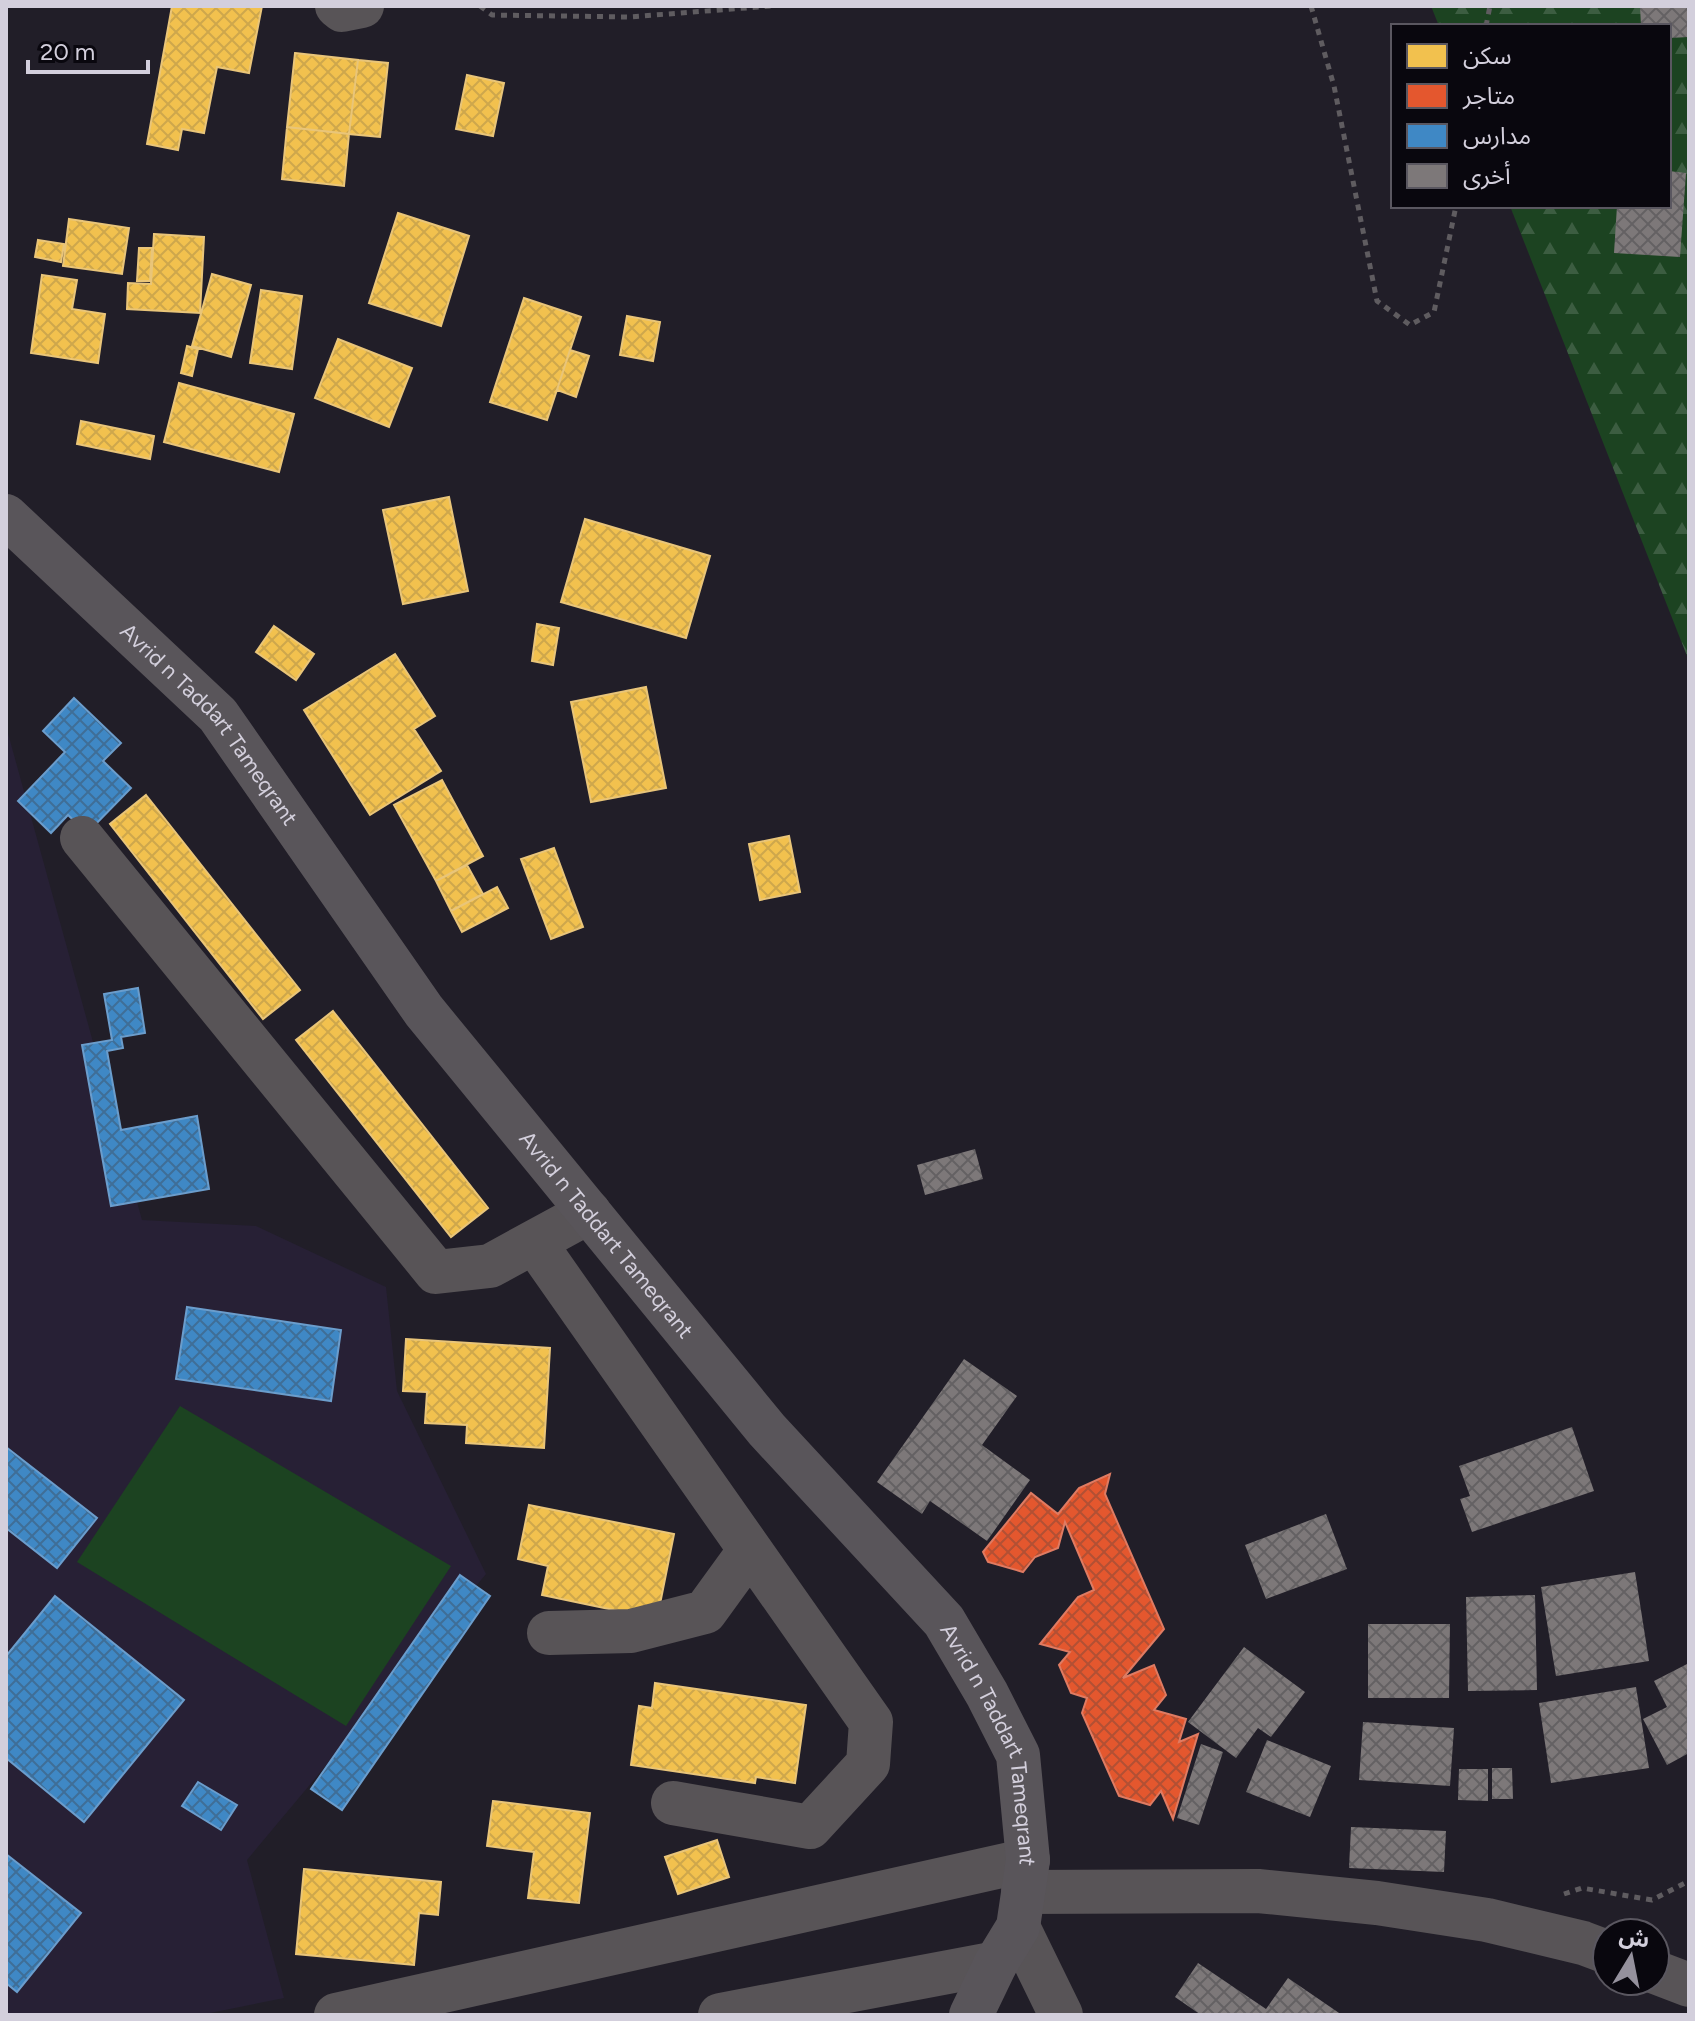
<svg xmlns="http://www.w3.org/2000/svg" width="1695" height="2021" viewBox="0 0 1695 2021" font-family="Figtree,'Noto Sans Arabic',sans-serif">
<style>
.built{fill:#272035}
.forest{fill:url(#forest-firs)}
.park{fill:#1c4321}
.homes{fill:url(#homes-cross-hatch);stroke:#e9c579;stroke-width:2}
.shops{fill:url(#shops-cross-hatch);stroke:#df7b62;stroke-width:2}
.schools{fill:url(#schools-cross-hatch);stroke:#6b9dcc;stroke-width:2}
.building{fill:url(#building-cross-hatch)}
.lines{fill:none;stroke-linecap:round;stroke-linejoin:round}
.path{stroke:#5f5c60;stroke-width:5;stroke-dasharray:6 6;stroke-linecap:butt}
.minor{stroke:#585457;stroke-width:44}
.major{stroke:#59555a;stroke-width:44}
.labels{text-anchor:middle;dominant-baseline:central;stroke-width:8;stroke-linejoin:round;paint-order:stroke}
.street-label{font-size:22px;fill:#d3cfdc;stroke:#09070e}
</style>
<defs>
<pattern id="forest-firs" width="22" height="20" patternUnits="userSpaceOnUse" patternTransform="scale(2)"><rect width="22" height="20" fill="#1c4321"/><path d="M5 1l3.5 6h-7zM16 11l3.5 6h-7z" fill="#3c5d41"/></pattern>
<pattern id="homes-cross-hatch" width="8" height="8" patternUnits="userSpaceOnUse" patternTransform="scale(2)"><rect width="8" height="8" fill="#f2c14e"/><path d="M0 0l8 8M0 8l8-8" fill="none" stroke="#cea74c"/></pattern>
<pattern id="shops-cross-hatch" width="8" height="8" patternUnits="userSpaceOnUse" patternTransform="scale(2)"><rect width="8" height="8" fill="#e4572e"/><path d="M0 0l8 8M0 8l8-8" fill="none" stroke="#b25034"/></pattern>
<pattern id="schools-cross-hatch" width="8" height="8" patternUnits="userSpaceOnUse" patternTransform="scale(2)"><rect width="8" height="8" fill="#3f88c5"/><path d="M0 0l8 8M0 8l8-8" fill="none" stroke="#3f6e97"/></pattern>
<pattern id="building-cross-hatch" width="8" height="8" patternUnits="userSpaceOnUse" patternTransform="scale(2)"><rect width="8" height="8" fill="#7d7879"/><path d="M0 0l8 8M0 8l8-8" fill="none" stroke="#646163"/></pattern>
</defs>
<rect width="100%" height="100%" fill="#211e28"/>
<path class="built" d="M6 726 142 1220 256 1226 386 1287 397 1391 486 1574 247 1860 284 1998 200 2015H6Z"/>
<path class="forest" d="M1431 6H1689V661L1510 206H1669V26H1439Z"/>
<path class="park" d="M180 1406 451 1566 346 1726 77 1562Z"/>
<path class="homes" d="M172 6H262L249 73 217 67 204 133 182 129 178 150 147 144Z
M295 53 358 60 349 134 287 127Z
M358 60 388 63 380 137 349 134Z
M467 75 504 83 493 136 456 129Z
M287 127 349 134 344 186 282 179Z
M398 213 469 236 441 326 369 303Z
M69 219 129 228 122 274 63 266Z
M154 234 204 237 200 313 127 309 128 283 151 284Z
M38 240 64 244 61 262 35 257Z
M139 248H152L150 281H137Z
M212 274 251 285 231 357 192 346Z
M42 275 77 280 72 309 105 314 98 363 31 353Z
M261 290 302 296 292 369 250 363Z
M524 298 581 317 547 420 490 402Z
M627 316 660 322 653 361 620 355Z
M338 339 412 368 389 427 315 398Z
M187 346 198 349 192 376 181 373Z
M570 350 589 356 576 397 557 390Z
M179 383 294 414 279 472 164 442Z
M81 421 154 436 150 459 77 444Z
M449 497 468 591 403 604 383 510Z
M585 519 710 556 686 638 561 602Z
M537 624 559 628 553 665 532 661Z
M274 626 314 654 296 680 256 652Z
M395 654 435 716 414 729 441 771 370 815 304 710Z
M646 687 666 788 591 802 571 702Z
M442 780 483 856 436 881 394 805Z
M146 795 300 990 263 1019 110 824Z
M789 836 800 892 760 900 749 844Z
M554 848 583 927 551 939 521 859Z
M467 865 483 894 451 911 436 881Z
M497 887 508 908 462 932 451 911Z
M333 1011 488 1208 451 1237 296 1040Z
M406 1339 550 1348 544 1448 466 1443 467 1425 425 1423 427 1392 403 1391Z
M529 1505 674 1534 657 1619 542 1595 548 1566 518 1559Z
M655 1683 806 1705 795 1783 756 1777 755 1783 631 1765 639 1706 652 1708Z
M493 1801 590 1813 579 1903 528 1898 534 1852 487 1846Z
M717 1840 729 1877 678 1894 665 1857Z
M304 1869 441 1882 438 1915 419 1913 414 1965 296 1954Z"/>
<path class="shops" d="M1110 1474 1105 1494 1164 1629 1123 1678 1154 1665 1166 1695 1154 1710 1186 1719 1179 1742 1198 1734 1173 1819 1161 1791 1150 1805 1119 1796 1082 1713 1087 1698 1071 1693 1059 1665 1070 1652 1040 1644 1078 1597 1094 1590 1065 1522 1058 1548 1035 1557 1023 1572 988 1562 983 1552 1031 1493 1058 1514 1079 1488Z"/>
<path class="schools" d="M74 698 121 743 103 761 131 788 87 833 68 815 51 833 18 801 65 752 43 731Z
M138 988 145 1033 121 1037 123 1048 107 1051 121 1130 197 1116 209 1189 111 1206 82 1045 112 1040 104 994Z
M187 1307 341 1330 331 1401 176 1379Z
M6 1447 97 1518 57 1568 6 1528Z
M460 1575 490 1596 342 1810 311 1789Z
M55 1596 184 1700 84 1822 6 1758V1656Z
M198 1782 237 1805 221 1830 182 1806Z
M6 1854 81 1913 17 1992 6 1983Z"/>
<path class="building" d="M1640 6H1689V37L1669 38V26H1641Z
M1669 171 1686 173 1680 257 1614 253 1617 206H1669Z
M975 1149 983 1179 925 1195 917 1165Z
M964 1359 1017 1396 982 1445 1030 1480 987 1541 930 1501 922 1514 877 1482Z
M1572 1427 1594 1491 1472 1532 1460 1499 1470 1496 1459 1466Z
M1326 1514 1347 1569 1266 1599 1245 1545Z
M1635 1572 1649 1661 1556 1676 1541 1587Z
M1535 1595 1537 1690 1468 1691 1466 1597Z
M1368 1624H1450L1449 1698H1368Z
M1244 1647 1305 1692 1271 1737 1258 1728 1236 1758 1188 1722Z
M1689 1663V1753L1667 1765 1643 1719 1667 1707 1654 1681Z
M1636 1687 1649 1768 1551 1783 1539 1703Z
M1363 1722 1454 1728 1450 1786 1359 1780Z
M1267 1740 1331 1766 1310 1817 1246 1792Z
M1201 1744 1223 1752 1199 1825 1177 1818Z
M1492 1768H1512L1513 1799H1492Z
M1459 1769H1488V1801L1458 1800Z
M1351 1827 1446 1831 1444 1872 1349 1868Z
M1198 1963 1266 2009 1288 1978 1342 2015H1201L1175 1997Z"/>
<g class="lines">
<path class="path" d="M480 6 492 15 629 17 771 6
M1311 6 1334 86 1377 301 1410 325 1434 312 1456 206
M1486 26 1490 6
M1564 1894 1582 1888 1652 1900 1689 1881"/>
<path class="minor" d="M337 6 342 10 362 6
M82 838 436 1272 490 1266 589 1212
M534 1242 871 1722 868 1764 810 1827 673 1803
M549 1633 631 1631 705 1612 750 1550
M1023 1892 1258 1891 1377 1903 1487 1920 1583 1943 1607 1952
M1018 1927 1061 2015
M1655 1972 1689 1985
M336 2015 1028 1860
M720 2015 996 1963"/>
<path class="major" id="s1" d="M6 516 218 715 424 1011 767 1430 944 1621 987 1694 1018 1755 1028 1860 1018 1927 996 1963 971 2015"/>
</g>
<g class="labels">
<g class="street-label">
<text stroke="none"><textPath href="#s1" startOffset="292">Avrid n Taddart Tameqrant</textPath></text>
<text stroke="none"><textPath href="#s1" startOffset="940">Avrid n Taddart Tameqrant</textPath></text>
<text stroke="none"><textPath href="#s1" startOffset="1588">Avrid n Taddart Tameqrant</textPath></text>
</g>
</g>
<rect width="1695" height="2021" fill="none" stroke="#d3cfdc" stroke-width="16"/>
<rect x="1391" y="24" width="280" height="184" fill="#09070e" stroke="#5a5760" stroke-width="2"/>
<rect x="1407" y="44" width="40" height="24" fill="#f2c14e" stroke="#5a5760" stroke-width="2"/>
<text x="1463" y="64" font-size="24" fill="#d3cfdc">سكن</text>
<rect x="1407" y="84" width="40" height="24" fill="#e4572e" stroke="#5a5760" stroke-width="2"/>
<text x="1463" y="104" font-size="24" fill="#d3cfdc">متاجر</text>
<rect x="1407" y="124" width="40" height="24" fill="#3f88c5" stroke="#5a5760" stroke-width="2"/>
<text x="1463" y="144" font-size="24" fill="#d3cfdc">مدارس</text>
<rect x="1407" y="164" width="40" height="24" fill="#7d7879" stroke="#5a5760" stroke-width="2"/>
<text x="1463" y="184" font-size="24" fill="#d3cfdc">أخرى</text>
<g transform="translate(1631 1957) rotate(10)"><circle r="38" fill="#09070e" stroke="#5a5760" stroke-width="2"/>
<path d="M0-6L14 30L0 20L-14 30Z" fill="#95919d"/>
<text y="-12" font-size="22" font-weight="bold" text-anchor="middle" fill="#d3cfdc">ش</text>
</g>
<path d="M28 60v12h120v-12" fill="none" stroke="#d3cfdc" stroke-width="4"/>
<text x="40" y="60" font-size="24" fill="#d3cfdc" stroke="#09070e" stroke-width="6" paint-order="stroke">20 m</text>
</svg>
